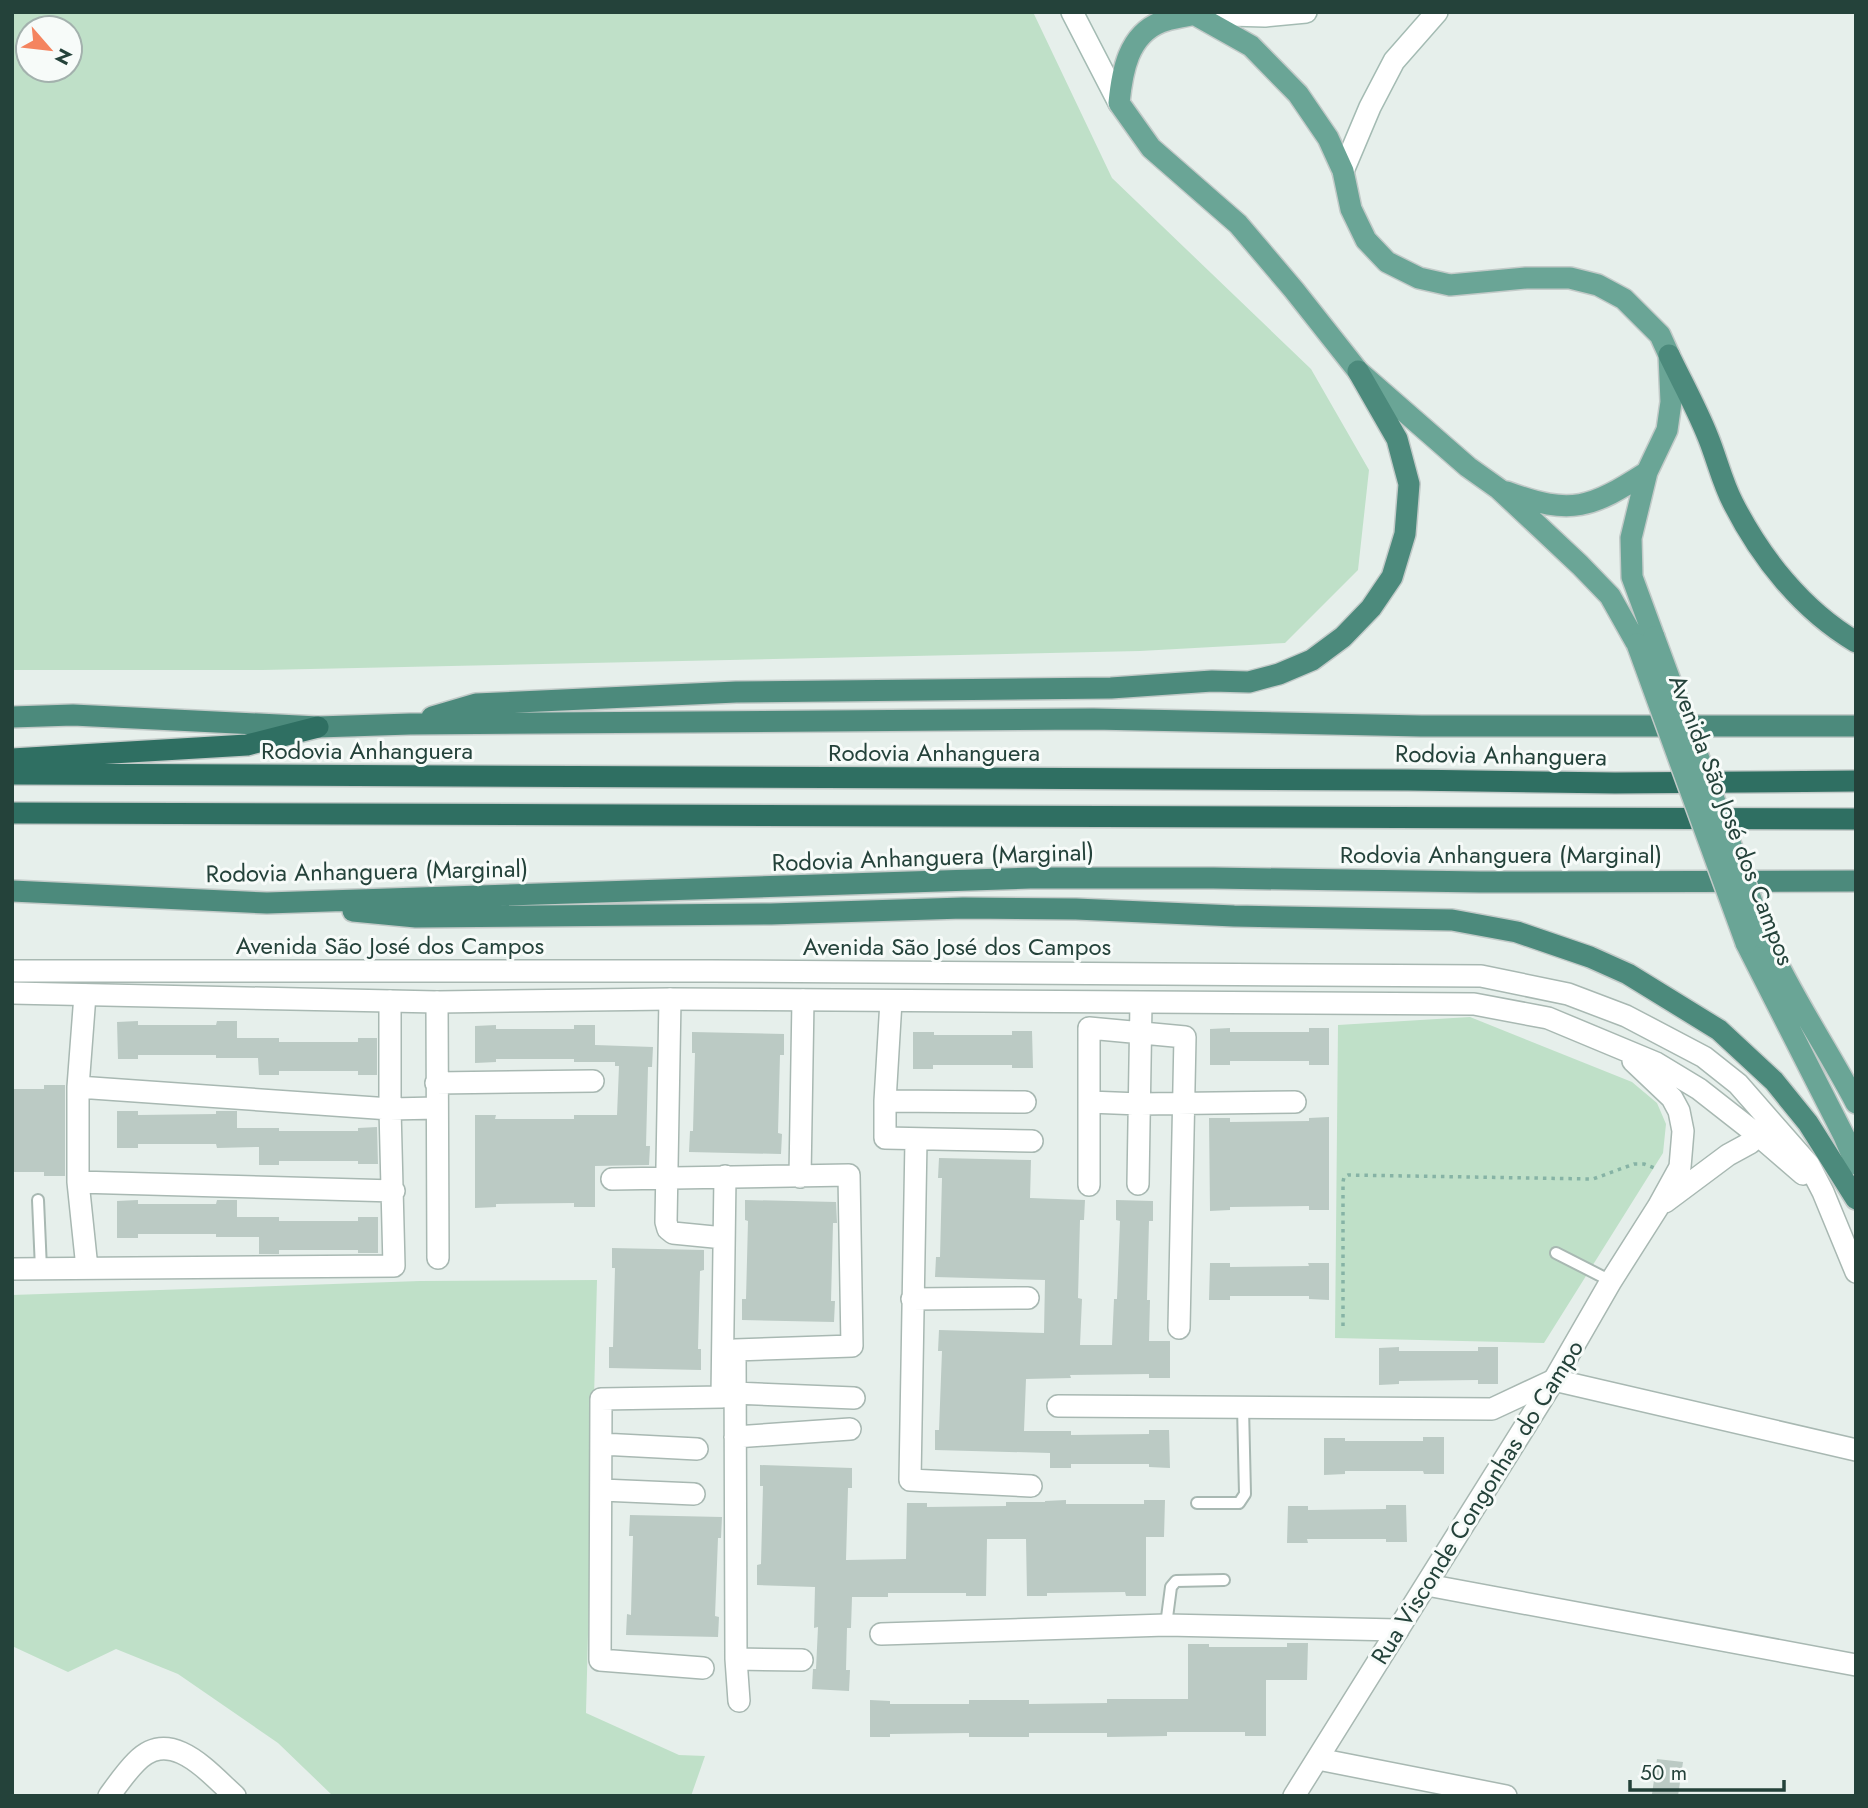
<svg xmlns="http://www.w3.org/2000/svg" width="1868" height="1808" viewBox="0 0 1868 1808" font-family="Jost,sans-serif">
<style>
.green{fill:#bfe0c8;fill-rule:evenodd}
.building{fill:#bbcac4}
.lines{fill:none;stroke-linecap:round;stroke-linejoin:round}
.service-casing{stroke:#a8b8b2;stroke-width:14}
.minor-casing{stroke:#a8b8b2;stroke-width:24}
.tertiary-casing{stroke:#a8b8b2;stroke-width:24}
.secondary-casing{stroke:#a4bbb3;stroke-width:24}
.primary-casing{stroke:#c2cac8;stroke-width:24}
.trunk-casing{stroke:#c2cac8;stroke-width:24}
.motorway-casing{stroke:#c2cac8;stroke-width:24}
.path{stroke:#86b3a5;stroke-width:3.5;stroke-dasharray:3.5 5;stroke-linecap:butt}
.service{stroke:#fff;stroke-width:10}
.minor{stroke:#fff;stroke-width:21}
.tertiary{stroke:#fff;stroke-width:21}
.secondary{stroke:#fff;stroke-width:21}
.primary{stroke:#6aa596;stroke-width:21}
.trunk{stroke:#4c8a7c;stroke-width:21}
.motorway{stroke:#2f6f62;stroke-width:21}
.primary-bridge-casing{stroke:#c2cac8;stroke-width:24;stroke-linecap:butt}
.primary-bridge{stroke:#6aa596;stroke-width:21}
.labels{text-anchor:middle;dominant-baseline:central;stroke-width:6;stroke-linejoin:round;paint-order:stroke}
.street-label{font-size:24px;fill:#24423a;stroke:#f7fbf9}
</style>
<rect width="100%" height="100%" fill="#e6efeb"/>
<path class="green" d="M12 12H1033L1112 178 1311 369 1369 470 1358 570 1285 643 1140 651 263 670H12ZM28 28H70V70H28Z
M1470 1017 1632 1082 1657 1103 1666 1124 1663 1153 1544 1343 1335 1338 1338 1025Z
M597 1280 586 1713 679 1755 705 1756 691 1796H333L278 1743 178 1674 116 1649 68 1672 12 1646V1295L420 1281Z"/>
<path class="building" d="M138 1021V1025H216L217 1021H237V1038H279V1042H358V1038H377V1075H358V1071H279V1075H259L258 1058H216V1055H138V1059H118L117 1022Z
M496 1025V1029H574V1025H595V1045L653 1047 652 1067H648L646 1146H650L649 1165 595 1166V1207H574V1203L496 1204V1207L475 1208V1115H496L495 1119H574V1115H617L619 1066H615V1062H574V1059H496V1062L475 1063V1026Z
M1230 1028V1032H1309V1028H1329V1065H1309V1061H1230V1065H1210V1029Z
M1012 1031H1032L1033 1068H1012V1065H933V1069H913V1032H934V1035H1012Z
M692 1032 784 1034V1055H780L778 1133 782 1134 781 1154 689 1152 690 1131H693L695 1053H692Z
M44 1085H65V1176H44V1172H12V1089H44Z
M117 1111H138V1115L216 1114V1111H237V1128H279V1131H358V1128L377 1127 378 1164H358V1161H279V1165H259V1147L217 1148 216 1144H138V1148H117Z
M1329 1117V1210H1309V1206L1230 1207V1210L1210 1211 1209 1118H1230V1122L1309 1121V1118Z
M939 1158 1031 1160 1030 1198 1085 1200 1084 1220H1080L1078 1298 1082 1299 1080 1345H1112L1114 1299H1117L1120 1221 1116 1220V1200L1153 1201V1221H1149L1147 1300H1150L1149 1341H1170V1378H1149V1374L1070 1375 1071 1378 1026 1379 1024 1431H1071V1435L1149 1434V1430H1169L1170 1468 1149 1467V1464H1071V1468H1050V1453L935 1450V1430H939L942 1351H938L939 1330 1044 1333 1045 1280 935 1277 936 1257H940L942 1178H938Z
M138 1200V1204H216L217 1200H237V1217H279V1221H358V1217H378V1253H358V1250H279V1254H259V1237H216V1234H138V1238H117V1201Z
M745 1200 836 1202 837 1223H833L831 1301H835L834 1322 742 1320V1299H746L748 1221 745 1220Z
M612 1248 704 1250V1270L700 1271 698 1349H701V1370L609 1368V1347H613L615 1268H612Z
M1210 1263H1230V1267L1309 1266 1308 1263H1329V1300L1309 1299V1296H1230V1300H1209Z
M1399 1347V1351H1478V1347H1498V1384H1478V1380L1399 1381V1384L1379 1385V1348Z
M1423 1437H1444V1474H1424L1423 1471H1345V1474L1324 1475V1438H1345V1441H1423Z
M760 1465 852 1468V1488H848L846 1560 906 1559 907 1503H927V1507L1006 1506V1502H1045V1501L1066 1500V1504H1144V1500H1165L1164 1537H1146V1596H1126L1125 1592 1047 1593V1596H1027L1026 1539H987L986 1596H966V1593H888V1597H852L851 1628H847L846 1670H850L849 1691 812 1689 813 1669H816L818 1627 814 1628 815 1587 757 1585V1565L761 1564 763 1486H760Z
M1386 1505H1406L1407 1542H1386V1539H1307L1308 1543H1287L1288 1506H1308V1510L1386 1509Z
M630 1515 722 1517 721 1538H718L715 1616 719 1617 718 1637 626 1635 627 1614 631 1615 633 1536H629Z
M1287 1643H1308L1307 1680H1266V1736H1245V1732H1167V1736L1107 1737V1733H1029V1737H969V1733L890 1734V1737H870V1700L890 1701V1704H969V1700H1029V1704L1107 1703V1699H1188V1644H1209V1647H1287Z
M1657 1759 1683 1762 1678 1796 1652 1794Z"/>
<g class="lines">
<g class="service-casing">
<path id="service" d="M38 1200 41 1269
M1556 1253 1611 1281
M1197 1503H1239L1245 1494 1243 1407
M1166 1625 1171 1587 1176 1581 1224 1580"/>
</g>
<g class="minor-casing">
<path id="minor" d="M85 995 78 1087V1182L87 1268
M670 999 666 1222 668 1229 673 1233 724 1238
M891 1001 885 1101V1138L1032 1141
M437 1002 438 1258
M436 1083 593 1081
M78 1087 390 1109 437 1108
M885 1101 1025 1102
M1089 1102 1140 1104 1295 1102
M916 1140 910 1480 1031 1486
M800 1177 803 1000
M612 1179 849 1175 852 1346 735 1350 736 1659 739 1701
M78 1182 394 1191
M1138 1184 1141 1003
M1089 1185V1028L1185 1037 1179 1328
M12 1269 394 1266 390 1109V1001
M912 1299 1028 1298
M734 1393 854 1398
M1058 1406 1492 1409 1554 1380 1856 1450
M735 1437 850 1429
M601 1444 697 1449
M602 1490 694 1494
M1427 1585 1856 1665
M881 1634 1166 1625 1398 1630
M736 1659 802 1660
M703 1668 600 1660 601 1399 722 1397 725 1176
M1318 1759 1506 1796
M109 1796C117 1785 126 1772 136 1762 171 1726 208 1772 235 1796"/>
</g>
<g class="tertiary-casing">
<path id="tertiary" d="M12 971H712L1481 976 1568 994 1626 1016 1704 1057 1738 1084 1809 1165 1823 1192 1856 1272
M12 993 437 1002 670 999 1474 1004 1548 1018 1656 1063 1699 1089 1759 1136 1803 1174
M1665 1202 1728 1155 1750 1143 1769 1126
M1294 1796 1554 1380 1611 1281 1658 1207 1680 1167 1683 1131 1679 1111 1672 1098 1633 1061"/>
</g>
<g class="secondary-casing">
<path id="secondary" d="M1072 12 1119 103
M1190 12 1194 14 1265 16 1306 12
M1343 171 1370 107 1394 61 1437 12"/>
</g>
<g class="primary-casing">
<path id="primary" d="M1507 492C1572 516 1591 508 1647 472
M1637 644 1610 596 1580 565 1499 489 1468 467 1358 371 1294 290 1238 224 1151 148 1119 103C1122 72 1128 35 1161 22 1171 18 1183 17 1194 14L1251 46 1298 94 1328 138 1343 171 1351 209 1366 240 1387 262 1419 278 1450 285 1526 278H1570L1598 285 1624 299 1660 335 1669 355 1671 402 1667 430 1647 472 1631 538 1632 577 1654 637
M1766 940C1792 997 1827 1048 1856 1103
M1746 943 1844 1136 1856 1164"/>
</g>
<g class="trunk-casing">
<path id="trunk" d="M1669 355C1682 382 1697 409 1708 437 1717 459 1722 482 1733 503 1761 558 1802 610 1856 642
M12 717 73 715 318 727 410 724 1093 719 1421 726H1856
M432 717 476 704 736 692 1111 688 1212 681 1249 682 1279 674 1312 660 1343 637 1371 608 1392 577 1405 534 1409 484 1397 439 1358 371
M12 891 267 903 1030 878H1213L1480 882 1856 881
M353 911 416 917 771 914 963 908 1076 909 1234 916 1452 920 1517 932 1590 957 1628 974 1719 1030 1774 1081 1808 1123 1856 1199"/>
</g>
<g class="motorway-casing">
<path id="motorway" d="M12 759 247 745 318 727
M12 774 1408 780 1615 783 1856 781
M12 813 1856 819"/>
</g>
<path class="path" d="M1343 1326V1182L1344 1177 1348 1175 1593 1179 1634 1164H1644L1657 1169"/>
<use href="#service" class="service"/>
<use href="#minor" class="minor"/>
<use href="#tertiary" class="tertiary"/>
<use href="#secondary" class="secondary"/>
<use href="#primary" class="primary"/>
<use href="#trunk" class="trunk"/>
<use href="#motorway" class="motorway"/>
<g class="primary-bridge-casing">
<path id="primary-bridge" d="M1654 637 1766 940
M1637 644 1746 943"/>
</g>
<use href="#primary-bridge" class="primary-bridge"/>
</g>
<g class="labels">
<g class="street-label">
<text x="367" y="750">Rodovia Anhanguera</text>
<text x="934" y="752">Rodovia Anhanguera</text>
<text transform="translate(1501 755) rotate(1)">Rodovia Anhanguera</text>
<text transform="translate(1732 820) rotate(69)">Avenida São José dos Campos</text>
<text x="1501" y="854">Rodovia Anhanguera (Marginal)</text>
<text transform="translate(933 857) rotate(-2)">Rodovia Anhanguera (Marginal)</text>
<text transform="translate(367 871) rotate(-1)">Rodovia Anhanguera (Marginal)</text>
<text x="390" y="945">Avenida São José dos Campos</text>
<text x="957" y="946">Avenida São José dos Campos</text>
<text transform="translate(1477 1502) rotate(-58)">Rua Visconde Congonhas do Campo</text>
</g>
</g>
<rect width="1868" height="1808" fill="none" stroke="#24423a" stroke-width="28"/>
<g transform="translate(49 49) rotate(118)"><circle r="33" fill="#f7fbf9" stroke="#a3b1ad" stroke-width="2"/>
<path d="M0-5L12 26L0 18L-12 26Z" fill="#f4845f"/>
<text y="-10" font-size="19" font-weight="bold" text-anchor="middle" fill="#24423a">N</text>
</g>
<path d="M1630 1780v10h154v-10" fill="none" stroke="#24423a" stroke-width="3.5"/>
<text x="1640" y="1780" font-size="21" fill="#24423a" stroke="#f7fbf9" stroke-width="5" paint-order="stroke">50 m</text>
</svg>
